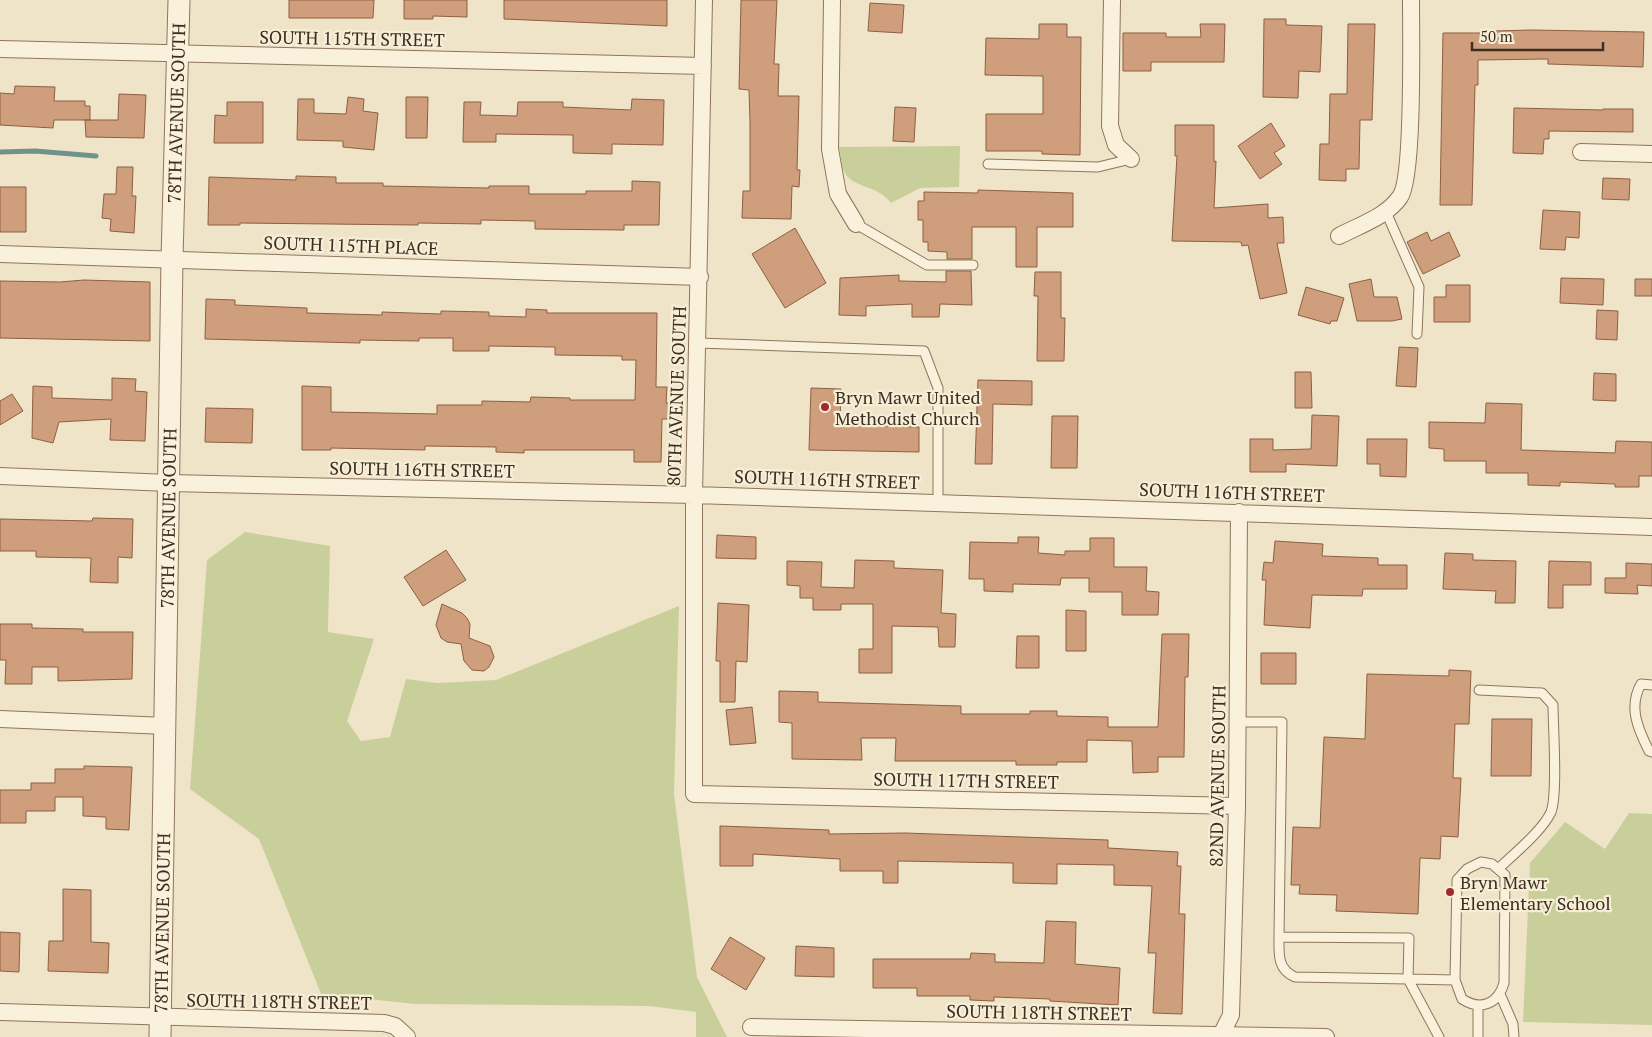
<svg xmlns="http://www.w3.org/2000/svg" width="1652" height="1037" viewBox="0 0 1652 1037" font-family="'PT Serif',serif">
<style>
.green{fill:#c9cf9b}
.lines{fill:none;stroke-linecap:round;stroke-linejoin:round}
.stream{stroke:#6f938a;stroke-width:5}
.building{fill:#cf9f7d;stroke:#8d5f41}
.service-casing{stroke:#8d765c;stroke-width:11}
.minor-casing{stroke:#8d765c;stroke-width:18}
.tertiary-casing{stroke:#8d765c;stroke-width:23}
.service{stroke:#faf1dc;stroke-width:9}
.minor{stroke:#faf1dc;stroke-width:16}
.tertiary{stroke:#faf1dc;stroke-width:21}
.poi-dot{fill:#9e2a2b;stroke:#f7eed8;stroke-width:2}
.labels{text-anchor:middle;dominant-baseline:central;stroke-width:4.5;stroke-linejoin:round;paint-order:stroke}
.street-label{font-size:18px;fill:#3d2e20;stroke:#f7eed8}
.poi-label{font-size:18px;fill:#3d2e20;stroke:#f7eed8;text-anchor:start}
</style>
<rect width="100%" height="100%" fill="#f0e4c8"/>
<path class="green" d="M960 146 959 187 920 188 891 203C877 184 852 189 844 171 841 164 841 155 839 147Z
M245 532 330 546 328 632 374 639 347 721 361 741 390 737 406 679 437 683 496 680 679 606 674 794 697 977 727 1037H696V1012L649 1006 415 1004 321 994 259 839 190 789 207 560Z
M1629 813 1652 814V1025L1523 1022 1530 863 1565 822 1605 849Z"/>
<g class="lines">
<path class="stream" d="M0 152 35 151 96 156"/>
</g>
<path class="building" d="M289 0H374L373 18H289Z
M404 0H467V17L433 16V19H404Z
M504 0H667V26L504 19Z
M741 0H777L774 64H779L778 96H799L797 170H800L799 187 792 186 791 219 742 218 743 191H750V121L749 90 739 89Z
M870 3 904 5 902 33 868 31Z
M1264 19H1286V25L1322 26 1320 72 1299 71 1298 98 1263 97Z
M1039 24H1067V37H1081L1080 155 1042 154V151H986V114H1043V76L985 75 986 38 1039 39Z
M1200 24H1225L1224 62H1151V71H1123V33H1166V37H1201Z
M1348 24H1375L1372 120H1360L1359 169H1346V181L1319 180 1320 144H1329L1330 94H1347Z
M1532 30 1644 32 1643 67 1548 64V59L1478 60V85H1475L1472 205H1440L1443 33H1493V31Z
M15 86 55 87 54 101H85V106H90V120H54L53 128 0 125V93L14 94Z
M119 94 146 95 144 138 86 137 85 120H118Z
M348 97 364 99 363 111 378 113 374 150 343 147V141L297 140 298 99H314V113L346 114Z
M406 97H428L427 138H406Z
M632 99 664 100 663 145 612 144V154L573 153V135L496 134V142H463L464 102H481L480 115 517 116 518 102H563V107L631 110Z
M227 102H263V143H214L215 115 227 116Z
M895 107 916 108 914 142 893 141Z
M1514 108 1603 110V109H1633V132L1549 131V139H1544L1543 154 1513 153Z
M1271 123 1285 146 1274 153 1282 164 1260 179 1238 146Z
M1175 125H1214V162L1216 161 1214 208 1268 204V218L1283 217 1284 243H1277L1287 293 1260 299 1248 245 1242 246 1241 242 1172 241 1177 156H1175Z
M117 167H133L132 196H136L134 233 110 231 111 219 102 218 104 194H116Z
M296 176 336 177V183H383V186L489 188V186H529V194H586V191H632V181L660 182 659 225H624V230L535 229V221L481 220V224L418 223V225L240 223V225H208L209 177 296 180Z
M1603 178 1630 179 1629 200 1602 199Z
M0 187H26V232H0Z
M978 190 1073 193V227H1037V267H1016V227H972V259H947V252L928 251V242H923V220H918V201H924V192L978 193Z
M1543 210 1580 212 1579 238 1566 237 1565 250 1540 249Z
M795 228 826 283 785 308 752 254Z
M1427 232 1431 241 1449 232 1460 256 1423 274 1407 242Z
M946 271H971L972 305 940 304 939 317H912V304L866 306V316L839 315 840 278 899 275V281L946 282Z
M1035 272H1061V318H1065L1064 361H1037L1038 296H1034Z
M1561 278 1604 279 1603 305 1560 303Z
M1371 279 1374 297H1397L1402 319 1392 321H1357L1349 284Z
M1635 279H1652V296H1635Z
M84 280 150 282V341L0 338V281L60 282Z
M1446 285H1470V322H1434V297H1446Z
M1306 287 1344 298 1337 321H1331L1330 324 1298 315Z
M206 299 235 300V305L307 308V313L382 315V312L441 314V311L489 312V316L526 317V309L547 310V313H657L656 387H667L666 403H673V419H662L661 462H634V450H524V453L496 452V447L425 446V450L331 448V450H302V386L331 387V412L437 414V405H482V401L530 402 531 397 570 398V400H635L636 360H622V356L555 355V347L489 346V351H453V338H419V341L360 340V343L205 339Z
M1597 310 1618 311 1617 340 1596 339Z
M1399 347 1418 348 1416 387 1396 386Z
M1295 372H1311L1312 408H1295Z
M1594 373 1616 374V401L1593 400Z
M112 378 136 379 135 391 147 392 145 441 110 440 111 419 59 422 53 443 32 438 33 386 52 387V398L112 400Z
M978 380 1032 381V405L993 404 992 464H975Z
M811 388 841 389 840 425 919 427V452L809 450Z
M12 394 23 411 0 425V401Z
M1486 403 1522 404 1521 450 1615 453 1616 441 1652 442V476H1639V487H1615V484L1560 482V486L1528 485V473H1486V461H1444V449L1429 448V422L1485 423Z
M206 408 253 409 252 443 205 442Z
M1312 415 1339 416 1337 466 1286 464V472H1250V439H1273V450L1311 449Z
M1052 416H1078L1077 468H1051Z
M1367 439H1407L1406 477 1380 476V464H1367Z
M93 518 133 519 132 558 118 557V583L90 582 91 558 36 557V551H0V519L92 521Z
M717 535 756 537V559L716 558Z
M1018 537H1039L1038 553 1065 555V551H1090V538H1114V567H1147L1146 591 1159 592 1158 615H1122V592H1089V578H1061L1060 585 1013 584V592L984 591V579H969L970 542 1018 543Z
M1275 541 1323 544 1322 556 1378 558V565H1407V589H1363L1362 596 1312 595 1310 628 1264 625 1266 580H1262L1264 562 1273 563Z
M446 550 466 580 423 606 404 577Z
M1445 553 1473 554V560L1516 561 1515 603H1495L1496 591 1443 589Z
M855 560 894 561V568L943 570 941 613 956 614 955 647H939L938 627 892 626V673H859V649H873V604H841V610H813V598H800V586L787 585V561L822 562 821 587 854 588Z
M1549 561 1591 562V585H1563V608H1548Z
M1626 563 1652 564V586L1637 585 1638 594 1605 593V578H1626Z
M718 603 749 605 747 662 736 661 735 702H720V661H716Z
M442 604 462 613 467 618 470 624 469 638 490 646 494 657 489 667 484 671 472 670 464 661 461 644 447 642 441 638 436 625Z
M1066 610 1086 611V651H1066Z
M0 624H32V628L83 629V632H133L132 679 58 681V667H32V684H5L6 660H0Z
M1162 634H1189L1188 677H1185L1184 757H1158V772L1133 773 1132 741 1087 740V762H1057V765H1016V761H895L896 738H861L862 760 792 759V723L779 722V691L818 692V702L961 706V714H1030V711H1057V716L1108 717V727H1158Z
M1017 636H1039V668H1016Z
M1261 653H1296V684H1261Z
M1449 670 1471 671 1469 724H1455L1453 778H1461L1458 837 1441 836 1440 859 1420 858 1418 914 1336 911 1337 895 1299 894 1300 885H1291L1293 827 1320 828 1324 737 1365 739 1367 674 1449 676Z
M752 707 756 743 730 745 726 710Z
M1492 719H1532L1531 776H1491Z
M84 766 132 767 129 830 106 829V817L83 816V797H55V811H26V823H0V790H31V783H55V769H84Z
M720 826 829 830V834L905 833 1108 840V848L1178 852 1177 866H1181L1179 914H1185L1182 1014 1153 1013 1156 953H1148L1152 886 1114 885V865L1057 864V884L1013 883V863L898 861V883H883V871H840V859L753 854V866H720Z
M63 889 91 890V942L109 943 108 973 48 971 49 941H63Z
M1046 921 1076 922 1075 964 1120 968 1118 1005 1050 1001V999L994 997V1001L970 1000V996H917V988H873V959H970L971 953 995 954V962L1044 963Z
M0 932 20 933 19 972 0 971Z
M730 937 765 958 746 990 711 969Z
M796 946 834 948V977L795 976Z"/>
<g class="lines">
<g class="service-casing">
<path id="service" d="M988 164 1098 167 1131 159
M1386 212 1419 287 1417 334
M856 224 927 265H973
M698 343 924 351 938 388V503
M1652 685 1641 684C1628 707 1638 729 1649 751L1652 752
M1479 690 1542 693 1553 705C1553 727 1558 794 1551 812 1543 830 1514 854 1499 868
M1238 722H1282L1279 937
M1481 862 1492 864 1505 875 1504 983C1498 1004 1481 1011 1462 999L1455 980 1457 880 1467 869Z
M1279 937 1409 938 1408 979 1295 977C1277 969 1279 954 1279 937Z
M1500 994 1513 1024 1514 1037
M1478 1006V1037
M1439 1037 1408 979 1455 980"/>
</g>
<g class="minor-casing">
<path id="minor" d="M704 0 694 495V794L1237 806
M832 0 830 149 838 194 856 224
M1112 0 1110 126 1116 145 1131 159
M0 49 703 66
M1581 152 1652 154
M1339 236C1360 225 1386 217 1400 197 1414 178 1411 32 1411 0
M0 254 700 277
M0 476 169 483 694 495 1652 527
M0 719 166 726
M0 1012 384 1023 395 1026 407 1037
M751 1027 1326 1037
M1220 1037 1231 1015 1237 806 1239 512"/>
</g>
<g class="tertiary-casing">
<g id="tertiary">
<path id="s1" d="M160 1037 172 259 179 0"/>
</g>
</g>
<use href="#service" class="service"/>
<use href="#minor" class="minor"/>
<use href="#tertiary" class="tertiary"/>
</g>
<g class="poi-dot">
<circle cx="825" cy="407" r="5"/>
<circle cx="1450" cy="892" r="5"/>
</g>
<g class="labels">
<g class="street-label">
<text transform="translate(352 38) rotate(1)">SOUTH 115TH STREET</text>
<text stroke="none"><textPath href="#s1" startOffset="924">78TH AVENUE SOUTH</textPath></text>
<text transform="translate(351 245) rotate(2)">SOUTH 115TH PLACE</text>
<text transform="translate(676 396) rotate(-88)">80TH AVENUE SOUTH</text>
<text transform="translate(422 469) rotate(1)">SOUTH 116TH STREET</text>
<text transform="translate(827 479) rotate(2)">SOUTH 116TH STREET</text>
<text transform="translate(1232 492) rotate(2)">SOUTH 116TH STREET</text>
<text stroke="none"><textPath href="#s1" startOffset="519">78TH AVENUE SOUTH</textPath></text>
<text transform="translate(1217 776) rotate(-89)">82ND AVENUE SOUTH</text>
<text transform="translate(966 780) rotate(1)">SOUTH 117TH STREET</text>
<text stroke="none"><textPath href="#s1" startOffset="114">78TH AVENUE SOUTH</textPath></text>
<text transform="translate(279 1001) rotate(1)">SOUTH 118TH STREET</text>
<text transform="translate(1039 1012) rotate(1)">SOUTH 118TH STREET</text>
</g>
<g class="poi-label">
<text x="835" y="397">Bryn Mawr United<tspan x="835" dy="21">Methodist Church</tspan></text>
<text x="1460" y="882">Bryn Mawr<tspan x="1460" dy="21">Elementary School</tspan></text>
</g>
</g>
<path d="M1472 42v8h131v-8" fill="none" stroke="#3d2e20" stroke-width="2.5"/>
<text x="1480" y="42" font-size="15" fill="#3d2e20" stroke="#f7eed8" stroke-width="4" paint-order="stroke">50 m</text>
</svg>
